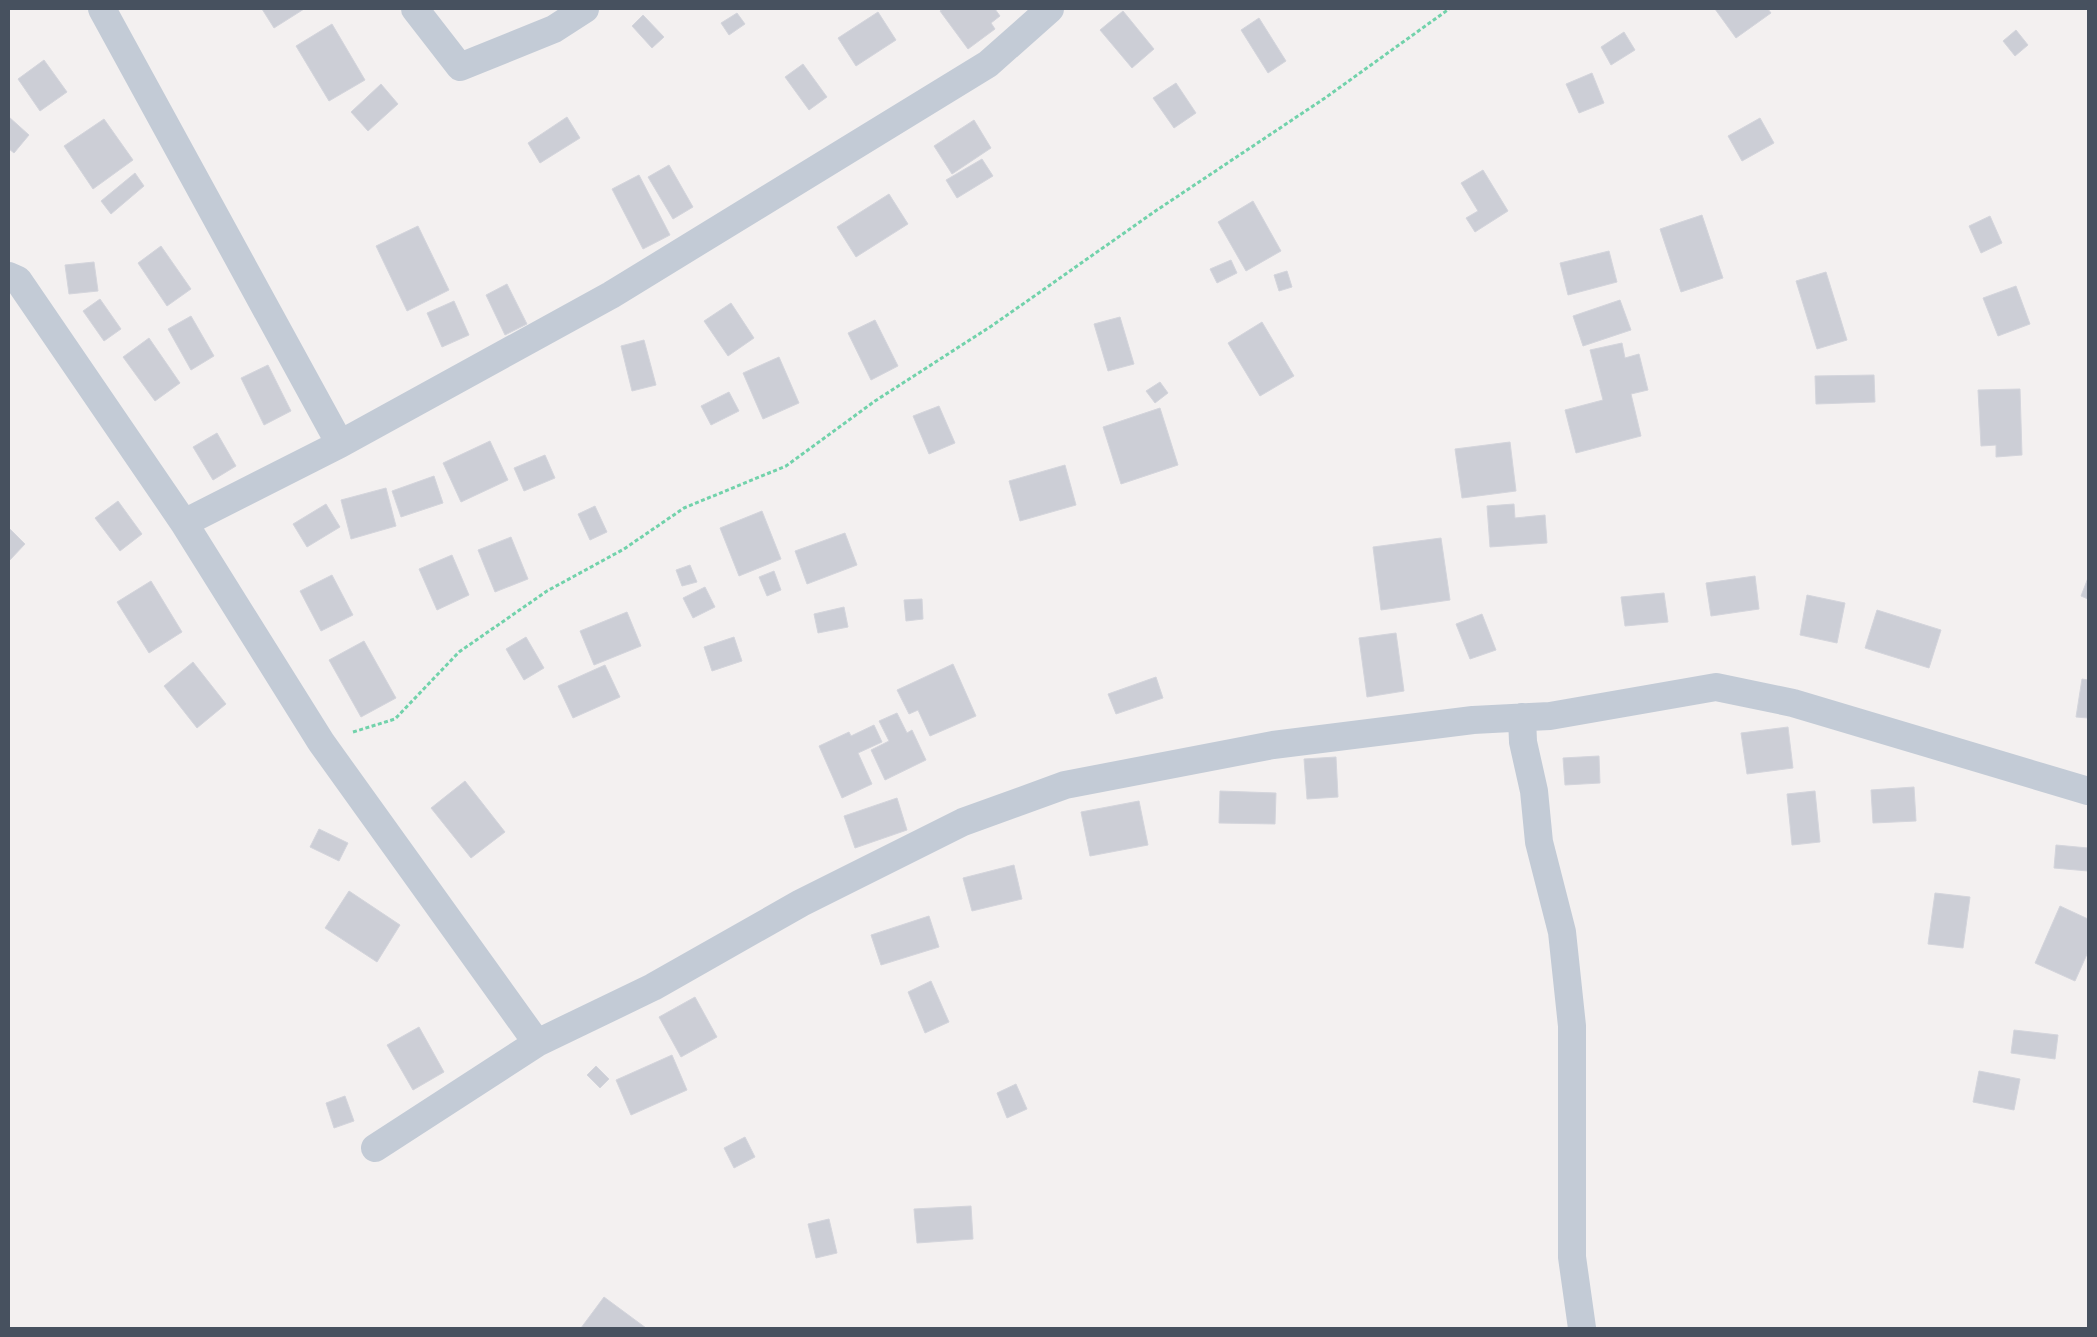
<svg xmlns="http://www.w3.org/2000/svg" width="2097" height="1337" viewBox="0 0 2097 1337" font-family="Poppins,sans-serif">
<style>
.building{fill:#ccced6;stroke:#d4d5dc}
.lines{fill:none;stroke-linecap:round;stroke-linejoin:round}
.path{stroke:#72d2ab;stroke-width:3;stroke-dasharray:4 2.5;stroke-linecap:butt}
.street{stroke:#c3cbd6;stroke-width:28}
</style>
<rect width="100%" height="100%" fill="#f3f0f0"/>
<path class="building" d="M262 9H304L274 28Z
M943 9H995L1000 16 991 23 995 29 968 49 940 11Z
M1715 9H1768L1771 13 1736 38Z
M1123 11 1154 49 1132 68 1100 30Z
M878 12 896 40 856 66 838 38Z
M737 13 745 24 729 35 721 23Z
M643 15 664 37 652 48 632 26Z
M1259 18 1286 61 1268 73 1241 30Z
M332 24 365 80 329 101 296 46Z
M2016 30 2028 45 2015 56 2003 41Z
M1624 32 1635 50 1611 65 1601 47Z
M44 60 67 92 40 111 18 79Z
M803 64 827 97 809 110 785 77Z
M1592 73 1604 103 1579 113 1566 84Z
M1176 83 1196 113 1174 128 1153 98Z
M381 84 398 104 368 131 351 112Z
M9 117 29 135 14 153 9 149Z
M567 117 580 138 540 163 528 143Z
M1760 118 1774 143 1742 161 1728 136Z
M104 119 133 160 93 189 64 146Z
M974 120 991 148 952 174 934 146Z
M982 159 993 176 957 198 946 180Z
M669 165 693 207 673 219 648 177Z
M1483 170 1508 211 1475 232 1466 218 1478 211 1461 183Z
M135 173 144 186 111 214 101 201Z
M639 175 670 235 643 249 612 189Z
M889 194 908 224 856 257 837 227Z
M1253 201 1281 251 1246 271 1218 222Z
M1702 215 1723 278 1681 292 1660 229Z
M1990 216 2002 243 1981 253 1969 226Z
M418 226 449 290 407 311 376 246Z
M161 246 191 289 167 306 138 263Z
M1609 251 1617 282 1568 295 1560 263Z
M1231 260 1237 273 1217 283 1210 269Z
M94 262 98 291 69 294 65 265Z
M1287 271 1292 287 1279 291 1274 275Z
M1826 272 1847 340 1817 349 1796 281Z
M507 284 527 324 505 335 486 295Z
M2016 286 2030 324 1998 336 1983 298Z
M100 299 121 329 104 341 83 311Z
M1620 300 1631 330 1583 346 1573 316Z
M454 301 469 335 442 347 427 313Z
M731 303 754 338 728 356 704 321Z
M191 316 214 356 191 370 168 329Z
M1120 317 1134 364 1108 371 1094 324Z
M875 320 898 366 871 380 848 333Z
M1262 322 1294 376 1260 396 1228 343Z
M149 338 180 383 155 401 123 357Z
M644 340 656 385 632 391 621 346Z
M1622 343 1625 358 1639 354 1648 390 1631 394 1641 436 1576 453 1565 410 1603 400 1590 350Z
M779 357 799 403 763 419 743 373Z
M268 365 291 411 264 425 241 378Z
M1874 375 1875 402 1816 404 1815 376Z
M1160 382 1168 393 1155 403 1146 391Z
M2020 389 2022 455 1996 457V445L1981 446 1978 390Z
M729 392 739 411 711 425 701 406Z
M939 406 955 443 929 454 913 416Z
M1160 408 1178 465 1121 484 1103 427Z
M217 433 236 466 213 480 193 447Z
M490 441 508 480 461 502 443 463Z
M1510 442 1516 491 1462 498 1455 449Z
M545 455 555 478 524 491 514 468Z
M1065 465 1076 505 1020 521 1009 481Z
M434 476 443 503 401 517 392 491Z
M386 488 396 526 351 539 341 500Z
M118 501 142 534 120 551 95 518Z
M326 504 340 527 307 547 293 524Z
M1514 504 1515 518 1545 515 1547 543 1490 547 1487 506Z
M595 506 607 532 590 540 578 514Z
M762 511 781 559 739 576 720 528Z
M9 528 25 544 9 561Z
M845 533 857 565 807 584 795 551Z
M511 537 528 579 495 592 478 550Z
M1441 538 1450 600 1381 610 1373 547Z
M452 555 469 595 437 610 419 569Z
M690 565 697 582 682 586 676 570Z
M774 571 781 590 767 596 759 577Z
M332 575 353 615 321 631 300 591Z
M1755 576 1759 609 1711 616 1706 583Z
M2088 578V599L2081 596Z
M151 581 182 632 149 653 117 602Z
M705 587 715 607 693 618 683 598Z
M1664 593 1668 622 1625 626 1621 597Z
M1807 595 1845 603 1837 643 1800 635Z
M922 599 923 619 906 621 904 600Z
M844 607 848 627 818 633 814 614Z
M1877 610 1941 630 1929 668 1865 648Z
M627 612 641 646 594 665 580 631Z
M1482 614 1496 650 1470 659 1456 624Z
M1396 633 1404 691 1367 697 1359 638Z
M526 637 544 668 524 680 506 649Z
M734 637 742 661 712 671 704 647Z
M364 641 396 698 361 717 329 660Z
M193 662 226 704 197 728 164 686Z
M953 664 976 716 930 736 918 710 909 714 897 690Z
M605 665 620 697 573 718 558 686Z
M1156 677 1163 698 1116 714 1108 694Z
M2082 679 2088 680V718L2076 717Z
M897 713 907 733 912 730 926 760 885 780 871 750 889 741 879 721Z
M874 725 882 742 858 753 872 784 842 798 819 746 849 732 851 736Z
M1788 727 1793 768 1747 774 1741 733Z
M1599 756 1600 783 1565 785 1563 758Z
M1336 757 1338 797 1307 799 1304 759Z
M465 781 505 832 471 858 431 808Z
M1914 787 1916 821 1873 823 1871 790Z
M1220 791 1276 793 1275 824 1219 823Z
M1815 791 1820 842 1792 845 1787 794Z
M897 798 907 830 855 848 844 816Z
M1139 801 1148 845 1090 856 1081 812Z
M319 829 348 843 339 861 310 847Z
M2056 845 2088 848V871L2054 868Z
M1014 865 1022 899 972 911 963 878Z
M349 891 400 925 377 962 325 928Z
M1935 893 1970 897 1963 948 1928 944Z
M2060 906 2088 919V952L2075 981 2035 963Z
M929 916 939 947 881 965 871 935Z
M931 981 949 1022 925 1033 908 992Z
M695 997 717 1037 681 1057 659 1017Z
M419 1027 444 1072 413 1090 387 1045Z
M2014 1030 2058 1035 2055 1059 2011 1053Z
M672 1055 687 1090 631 1115 616 1080Z
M596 1066 609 1079 600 1088 587 1075Z
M1979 1071 2020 1079 2014 1110 1973 1102Z
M1016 1084 1027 1109 1007 1118 997 1093Z
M345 1096 354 1121 334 1128 326 1103Z
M745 1137 755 1157 734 1168 724 1148Z
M971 1206 973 1239 917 1243 914 1209Z
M829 1219 837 1253 816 1258 808 1224Z
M604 1297 646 1328H581Z"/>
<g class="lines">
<path class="path" d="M353 732 395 719 459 652 547 591 624 549 684 508 786 466 875 401 993 325 1154 212 1325 98 1449 9"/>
<path class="street" d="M102 9 340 444
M415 9 460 67 554 29 585 9
M9 276 18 280 184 523 321 742 537 1043
M184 523 340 444 611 295 988 64 1050 9
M1522 717 1523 742 1534 791 1539 842 1562 932 1572 1026V1257L1582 1328
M375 1148 537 1043 653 987 801 903 963 822 1065 785 1273 745 1473 720 1550 716 1716 687 1793 703 2088 791"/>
</g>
<rect width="2097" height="1337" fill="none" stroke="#47515f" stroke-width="20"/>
</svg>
